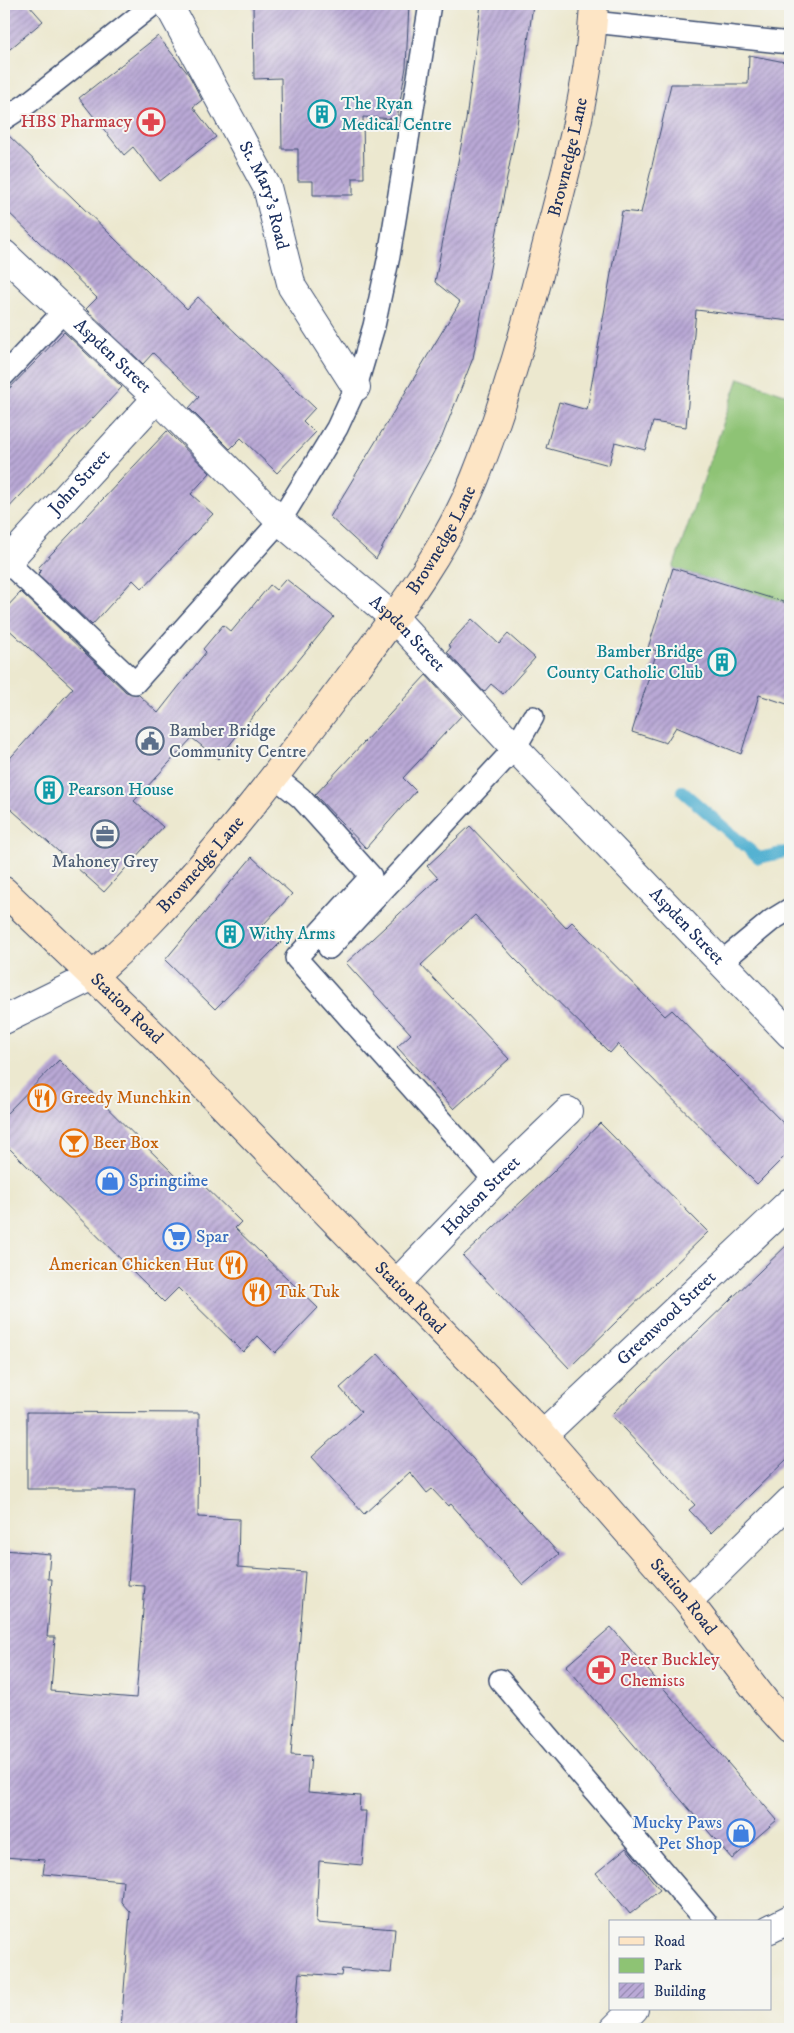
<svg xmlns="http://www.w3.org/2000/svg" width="794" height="2033" viewBox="0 0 794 2033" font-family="'IM FELL DW Pica',serif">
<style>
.green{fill:#8ec374;stroke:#547969}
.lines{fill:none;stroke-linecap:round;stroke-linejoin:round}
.stream{stroke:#53b1d1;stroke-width:12}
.building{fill:url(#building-hatch)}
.service-casing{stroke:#3a4b6f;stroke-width:24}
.minor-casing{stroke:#3a4b6f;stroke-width:30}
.tertiary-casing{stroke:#3a4b6f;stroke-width:30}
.secondary-casing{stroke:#3a4b6f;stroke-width:30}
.service{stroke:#fff;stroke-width:21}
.minor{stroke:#fff;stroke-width:28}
.tertiary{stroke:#fff;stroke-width:28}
.secondary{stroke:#fde5c5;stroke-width:28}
.labels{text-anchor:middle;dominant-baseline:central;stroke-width:4;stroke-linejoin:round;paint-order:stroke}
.culture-label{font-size:18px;fill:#0d838f;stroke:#f6f6f2;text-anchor:start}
.health-label{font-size:18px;fill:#be3a42;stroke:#f6f6f2;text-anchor:end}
.street-label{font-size:18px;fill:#1b2f5e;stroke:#f6f6f2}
.service-label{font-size:18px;fill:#4e5e75;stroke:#f6f6f2;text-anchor:start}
.food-label{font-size:18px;fill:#c56008;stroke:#f6f6f2;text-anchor:start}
.shop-label{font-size:18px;fill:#366cbe;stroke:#f6f6f2;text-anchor:start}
</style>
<defs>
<pattern id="building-hatch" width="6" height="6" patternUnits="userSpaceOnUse" patternTransform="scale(1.25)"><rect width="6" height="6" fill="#baa9d6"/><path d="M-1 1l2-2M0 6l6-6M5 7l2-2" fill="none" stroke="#968ab1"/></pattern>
</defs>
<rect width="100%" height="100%" fill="#f6f6f2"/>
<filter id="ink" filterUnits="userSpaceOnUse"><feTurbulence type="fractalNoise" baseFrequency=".02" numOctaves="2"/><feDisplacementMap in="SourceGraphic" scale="10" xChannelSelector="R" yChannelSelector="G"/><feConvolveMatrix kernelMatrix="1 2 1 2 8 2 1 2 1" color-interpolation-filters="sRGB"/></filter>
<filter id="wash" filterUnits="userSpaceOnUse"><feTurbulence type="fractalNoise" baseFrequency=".0096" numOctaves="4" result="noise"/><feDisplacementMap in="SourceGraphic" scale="20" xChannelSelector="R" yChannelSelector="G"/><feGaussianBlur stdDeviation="1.12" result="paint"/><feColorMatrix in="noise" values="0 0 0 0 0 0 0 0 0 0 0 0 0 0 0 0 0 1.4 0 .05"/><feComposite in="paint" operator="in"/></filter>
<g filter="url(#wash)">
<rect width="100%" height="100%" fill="#ece8cf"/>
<path class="green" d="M739 378 790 396V604L673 568Z"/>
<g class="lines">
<path class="stream" d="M682 791 759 858 790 851"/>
</g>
<g id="blocks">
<path class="building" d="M4 4H28L43 21 4 54Z
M253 4H409L406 67 397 119 363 117 364 178H353V195H313V181H298V149H282L281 78 254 79Z
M481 4H533L517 125 500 215 473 358 442 437 376 559 330 517 460 302 435 282 466 120Z
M158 36 189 75 202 100 193 107 216 137 160 181 133 147 124 155 79 98Z
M749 55 790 63V321L696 310 686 427 653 422 645 450 615 442 609 465 546 448 559 402 587 410 622 211 641 213 671 84H748Z
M4 131 187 309 198 297 315 408 303 421 315 433 277 473 241 438 230 449 189 408 199 397 153 353 143 364 86 309 97 298 4 208Z
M64 332 122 387 4 513V394Z
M167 431 210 473 191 494 213 514 142 589 133 580 92 625 38 574 41 571 38 568Z
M673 568 790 604V705L759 695 741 754 676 727 666 743 632 732 657 651 648 648Z
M286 579 334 617 218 759 192 738 134 801 163 827 104 892 4 803V765L73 688 4 625V610L21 592 126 692 139 695 158 713 206 652 203 649 223 625 231 632 270 585 276 590Z
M472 619 499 644 508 634 535 658 503 694 491 684 484 692 447 652 451 647 448 645Z
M426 675 462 715 403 778 416 791 366 848 315 795Z
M470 826 566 928 572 922 665 1016 672 1010 790 1130V1151L757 1184 618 1044 610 1053 514 958 475 915 421 965 509 1059 454 1109 397 1047 411 1034 346 963 438 878 427 866Z
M252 857 292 894 263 925 281 942 215 1009 165 960Z
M59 1060 181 1181 190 1172 241 1222 235 1228 318 1308 275 1353 258 1336 243 1352 178 1288 164 1302 4 1143V1116Z
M600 1123 708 1232 569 1368 463 1256 552 1173Z
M790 1242V1456L711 1533 689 1510 695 1505 611 1415Z
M378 1354 559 1554 523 1585 451 1504 448 1506 432 1489 427 1493 410 1472 364 1514 312 1457 361 1412 340 1388Z
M27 1412 199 1413 198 1517 239 1519 238 1567 305 1572 291 1755 311 1756 308 1792 360 1796 359 1811H366L362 1865 319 1861 316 1923 395 1929 391 1973 342 1969 341 1976 299 1973 294 2029H121L130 1912 121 1902 123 1881 43 1874 45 1860 4 1857V1550L50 1554 48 1579H52L47 1637H55L51 1691 136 1698 145 1586 128 1585 135 1489H27Z
M611 1627 777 1820 732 1859 566 1666Z
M626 1848 660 1890 630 1914 596 1873Z"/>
</g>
</g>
<g filter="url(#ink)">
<use href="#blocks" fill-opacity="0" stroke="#3a4b6f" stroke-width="1"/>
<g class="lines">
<g class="service-casing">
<path id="service" d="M593 22 790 43
M4 119 27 104 154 4
M4 375 64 311
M7 562 135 683 280 521 337 428 356 387 374 326 389 256 430 4
M275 777 301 798 371 876 296 958 495 1181
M329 948 515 748 533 717
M720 963 772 920 790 909
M500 1680 706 1922"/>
</g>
<g class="minor-casing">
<g id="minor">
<path id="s1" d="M168 4 267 187 292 287 356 387"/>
<path id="s2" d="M4 254 157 398 280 521 394 618 515 748 790 1034"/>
<path id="s3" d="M4 565 157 398"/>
<path id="s4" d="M397 1283 495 1181 568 1111"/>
<path id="s5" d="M543 1435 790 1202"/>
<path d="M688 1601 790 1501"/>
<path d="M770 1929 790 1919"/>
<path d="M614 2029 634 2009"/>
</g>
</g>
<g class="tertiary-casing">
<path id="tertiary" d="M4 1020 93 976"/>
</g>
<g class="secondary-casing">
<g id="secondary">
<path id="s6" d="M4 891 159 1040 543 1435 688 1601 767 1704 790 1729"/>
<path id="s7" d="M93 976C112 958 132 941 150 922 222 847 284 765 346 682 394 618 445 552 475 478 507 399 528 318 549 236 569 160 590 82 594 4"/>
</g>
</g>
<use href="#service" class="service"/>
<use href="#minor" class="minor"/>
<use href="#tertiary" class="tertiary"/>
<use href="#secondary" class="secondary"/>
</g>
</g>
<defs>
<g id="building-ring" transform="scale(1.4375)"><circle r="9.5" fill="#f6f6f2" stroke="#0f9aa8" stroke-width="1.5"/><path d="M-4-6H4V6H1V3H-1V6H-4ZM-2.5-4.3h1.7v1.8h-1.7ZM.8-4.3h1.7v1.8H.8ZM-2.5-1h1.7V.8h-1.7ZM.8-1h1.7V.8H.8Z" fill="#0f9aa8"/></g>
<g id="pharmacy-ring" transform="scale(1.4375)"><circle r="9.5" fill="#f6f6f2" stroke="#e0444e" stroke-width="1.5"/><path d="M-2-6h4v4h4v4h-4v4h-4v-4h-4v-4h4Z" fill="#e0444e"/></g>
<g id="civic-ring" transform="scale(1.4375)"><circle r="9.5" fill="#f6f6f2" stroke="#5c6f8a" stroke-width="1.5"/><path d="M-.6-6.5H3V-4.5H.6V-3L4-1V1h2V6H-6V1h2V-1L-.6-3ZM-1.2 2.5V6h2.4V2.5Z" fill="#5c6f8a"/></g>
<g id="office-ring" transform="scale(1.4375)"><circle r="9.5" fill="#f6f6f2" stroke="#5c6f8a" stroke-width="1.5"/><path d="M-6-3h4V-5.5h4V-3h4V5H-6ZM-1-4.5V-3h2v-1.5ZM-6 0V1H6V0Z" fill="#5c6f8a"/></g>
<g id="restaurant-ring" transform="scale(1.4375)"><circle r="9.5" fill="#f6f6f2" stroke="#e8710a" stroke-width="1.5"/><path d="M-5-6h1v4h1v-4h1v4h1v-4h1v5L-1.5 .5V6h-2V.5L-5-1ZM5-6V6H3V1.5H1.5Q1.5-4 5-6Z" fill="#e8710a"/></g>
<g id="bar-ring" transform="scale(1.4375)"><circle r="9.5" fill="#f6f6f2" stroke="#e8710a" stroke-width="1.5"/><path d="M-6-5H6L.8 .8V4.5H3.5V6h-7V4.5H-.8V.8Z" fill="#e8710a"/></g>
<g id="shop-ring" transform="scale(1.4375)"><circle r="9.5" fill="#f6f6f2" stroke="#3f7fe0" stroke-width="1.5"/><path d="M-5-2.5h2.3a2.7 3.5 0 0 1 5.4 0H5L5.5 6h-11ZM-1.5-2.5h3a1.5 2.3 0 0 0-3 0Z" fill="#3f7fe0"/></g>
<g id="supermarket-ring" transform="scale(1.4375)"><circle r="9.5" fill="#f6f6f2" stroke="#3f7fe0" stroke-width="1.5"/><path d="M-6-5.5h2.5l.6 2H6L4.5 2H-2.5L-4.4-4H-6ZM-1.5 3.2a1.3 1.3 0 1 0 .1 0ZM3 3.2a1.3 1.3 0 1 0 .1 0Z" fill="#3f7fe0"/></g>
</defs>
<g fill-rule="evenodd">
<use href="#building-ring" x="322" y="114"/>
<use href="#pharmacy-ring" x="151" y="122"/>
<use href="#building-ring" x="722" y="662"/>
<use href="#civic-ring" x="150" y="741"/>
<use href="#building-ring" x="49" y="790"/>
<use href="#office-ring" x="105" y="834"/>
<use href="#building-ring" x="230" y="934"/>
<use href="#restaurant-ring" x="42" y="1098"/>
<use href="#bar-ring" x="74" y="1143"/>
<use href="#shop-ring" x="110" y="1181"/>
<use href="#supermarket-ring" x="177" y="1237"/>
<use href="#restaurant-ring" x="233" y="1265"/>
<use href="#restaurant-ring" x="257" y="1292"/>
<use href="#pharmacy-ring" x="601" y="1670"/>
<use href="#shop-ring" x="741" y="1833"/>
</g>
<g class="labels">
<g class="culture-label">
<text x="341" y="104">The Ryan<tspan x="341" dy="21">Medical Centre</tspan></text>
<text x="703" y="652" text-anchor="end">Bamber Bridge<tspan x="703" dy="21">County Catholic Club</tspan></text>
<text x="68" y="790">Pearson House</text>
<text x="249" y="934">Withy Arms</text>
</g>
<g class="health-label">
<text x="132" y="122">HBS Pharmacy</text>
<text x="620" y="1660" text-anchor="start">Peter Buckley<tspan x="620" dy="21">Chemists</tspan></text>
</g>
<g class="street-label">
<text stroke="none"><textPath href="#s7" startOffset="965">Brownedge Lane</textPath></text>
<text stroke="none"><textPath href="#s1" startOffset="215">St. Mary's Road</textPath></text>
<text stroke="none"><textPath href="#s2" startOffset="149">Aspden Street</textPath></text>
<text stroke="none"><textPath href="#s3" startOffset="112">John Street</textPath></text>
<text stroke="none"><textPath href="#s7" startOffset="560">Brownedge Lane</textPath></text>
<text stroke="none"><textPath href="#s2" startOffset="554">Aspden Street</textPath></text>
<text stroke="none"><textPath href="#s7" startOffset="155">Brownedge Lane</textPath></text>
<text stroke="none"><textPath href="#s2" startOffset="959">Aspden Street</textPath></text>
<text stroke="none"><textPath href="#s6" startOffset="170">Station Road</textPath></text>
<text stroke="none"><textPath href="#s4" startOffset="121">Hodson Street</textPath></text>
<text stroke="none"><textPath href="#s6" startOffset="575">Station Road</textPath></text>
<text stroke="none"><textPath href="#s5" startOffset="170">Greenwood Street</textPath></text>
<text stroke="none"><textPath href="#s6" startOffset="980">Station Road</textPath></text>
</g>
<g class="service-label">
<text x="169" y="731">Bamber Bridge<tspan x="169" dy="21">Community Centre</tspan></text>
<text x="105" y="862" text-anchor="middle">Mahoney Grey</text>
</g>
<g class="food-label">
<text x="61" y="1098">Greedy Munchkin</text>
<text x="93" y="1143">Beer Box</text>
<text x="214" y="1265" text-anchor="end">American Chicken Hut</text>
<text x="276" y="1292">Tuk Tuk</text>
</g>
<g class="shop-label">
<text x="129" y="1181">Springtime</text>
<text x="196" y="1237">Spar</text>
<text x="722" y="1823" text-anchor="end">Mucky Paws<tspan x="722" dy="21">Pet Shop</tspan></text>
</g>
</g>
<rect width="794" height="2033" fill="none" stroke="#f6f6f2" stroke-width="20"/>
<rect x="609" y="1920" width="162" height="90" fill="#f6f6f2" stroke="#9ea6b7"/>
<rect x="619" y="1937" width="25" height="8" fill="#fde5c5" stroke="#9ea6b7"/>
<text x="654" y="1946" font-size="15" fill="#1b2f5e">Road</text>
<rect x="619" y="1958" width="25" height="15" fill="#8ec374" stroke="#9ea6b7"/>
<text x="654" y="1970" font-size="15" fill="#1b2f5e">Park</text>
<rect x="619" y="1983" width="25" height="15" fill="url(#building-hatch)" stroke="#9ea6b7"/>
<text x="654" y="1996" font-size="15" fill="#1b2f5e">Building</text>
</svg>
